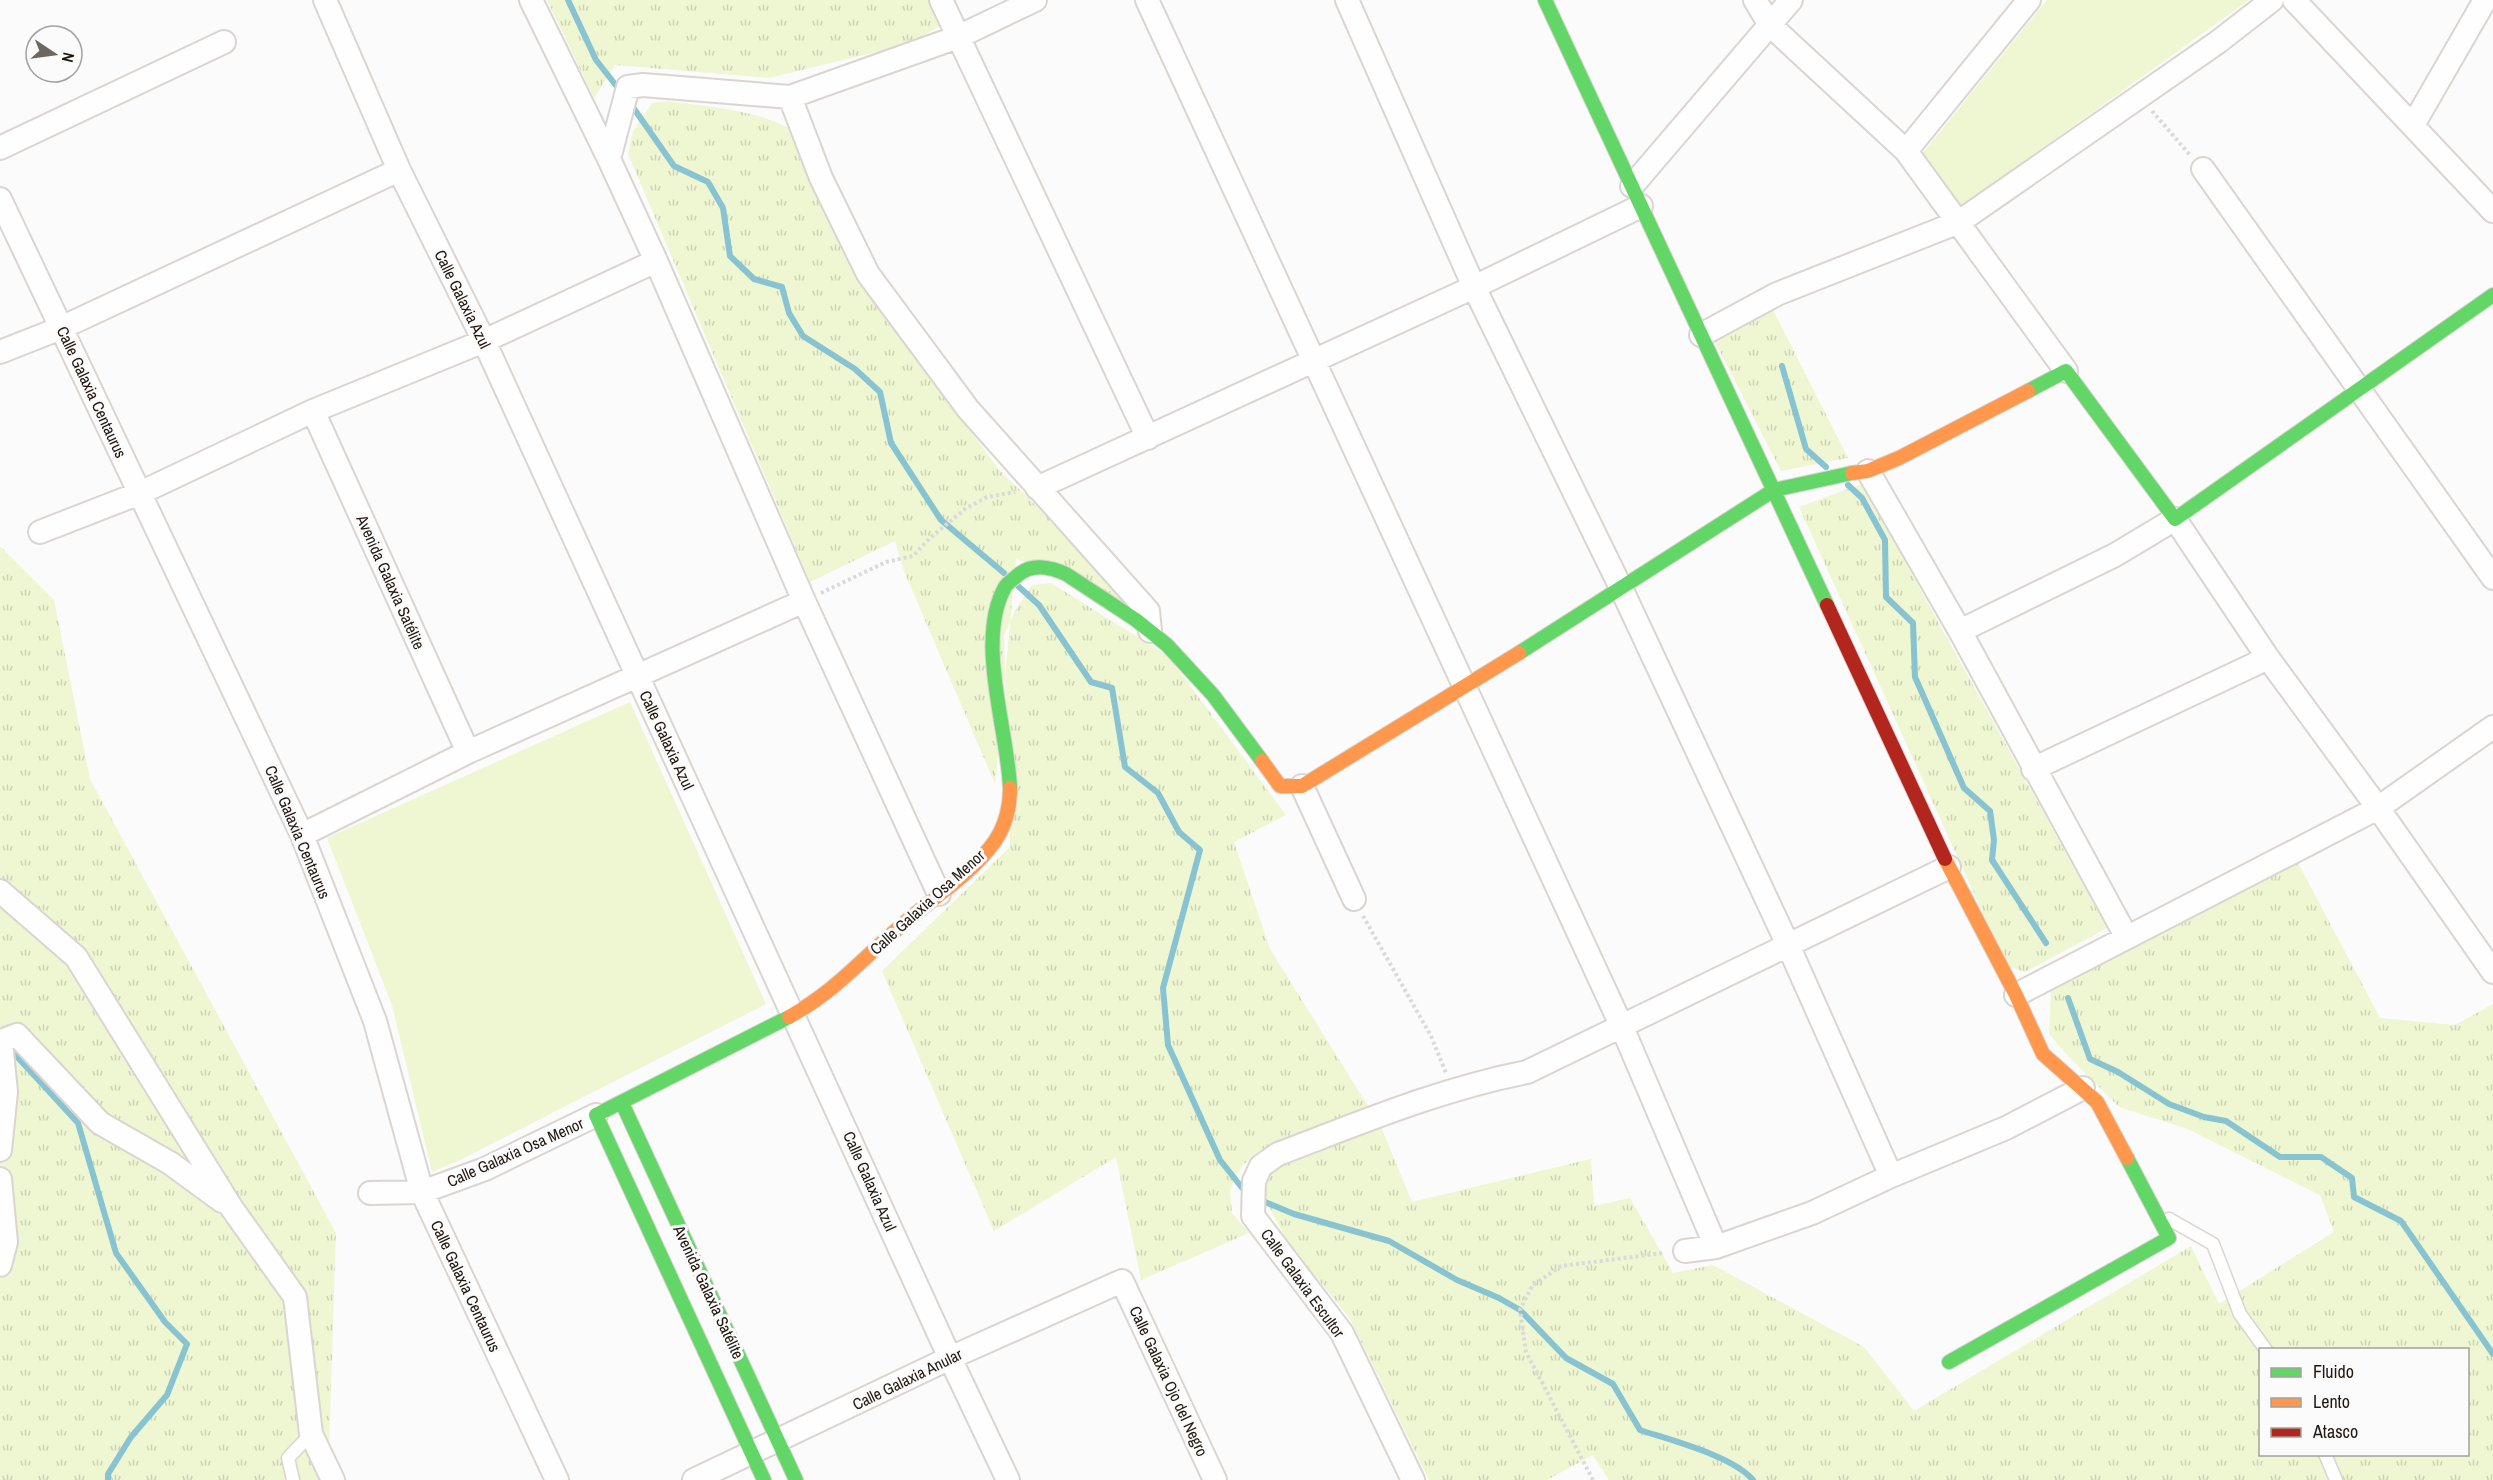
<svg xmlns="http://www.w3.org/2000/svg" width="2493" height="1480" viewBox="0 0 2493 1480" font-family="'Archivo Narrow',sans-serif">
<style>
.grass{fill:url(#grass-tufts);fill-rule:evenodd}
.park{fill:#eff6d2}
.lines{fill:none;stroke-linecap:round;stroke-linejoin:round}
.stream{stroke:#87c3d1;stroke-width:6}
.lane-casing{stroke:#dad5d1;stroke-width:15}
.street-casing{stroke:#dad5d1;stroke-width:26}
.fast-casing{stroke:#dad5d1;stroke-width:16}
.slow-casing{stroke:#dad5d1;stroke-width:16}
.jam-casing{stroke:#dad5d1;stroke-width:16}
.path{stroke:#dbdada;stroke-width:4;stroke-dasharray:3 3;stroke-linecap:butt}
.lane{stroke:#fefefe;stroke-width:12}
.street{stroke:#fefefe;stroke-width:22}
.fast{stroke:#63d668;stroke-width:14}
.slow{stroke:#ff974d;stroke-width:14}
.jam{stroke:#b3261e;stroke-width:14}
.labels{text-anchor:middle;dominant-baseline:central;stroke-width:6;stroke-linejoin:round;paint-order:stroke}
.street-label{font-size:16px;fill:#21170f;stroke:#fbfbfb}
</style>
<defs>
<pattern id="grass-tufts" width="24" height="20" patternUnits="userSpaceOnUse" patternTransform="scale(1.5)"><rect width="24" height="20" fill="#eff6d2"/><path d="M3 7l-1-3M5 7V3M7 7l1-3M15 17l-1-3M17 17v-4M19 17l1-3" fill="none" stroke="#cdd2b3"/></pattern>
</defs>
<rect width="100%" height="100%" fill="#fbfbfb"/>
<path class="grass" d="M547 0H931L943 24 909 44 769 78 615 65 594 98Z
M668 101C708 107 752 109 788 128L807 178 859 280 1000 471 1072 540 1130 604 1016 559 995 784 904 571 895 541 810 582 628 154 633 131 652 103Z
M1771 306 1848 458 1781 471 1713 338Z
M1862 484 2107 928 2025 972 2007 966 1799 507Z
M0 546 54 600 90 779 336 1233 328 1480H0Z
M1051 583 1168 656 1286 815 1234 842 1270 949 1368 1106 1257 1152 1242 1166 1230 1190 1232 1213 1249 1233 1141 1280 1116 1157 994 1231 882 971 1010 847 1004 635 1015 611 1032 585Z
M2298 863 2380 1018 2455 1025 2493 1004V1480H1609L1593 1455 1547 1480H1429L1349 1317 1289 1245 1265 1199 1264 1186 1270 1171 1381 1127 1412 1202 1591 1159 1594 1206 1630 1198 1673 1273 1713 1265 1864 1347 1914 1411 2191 1246 2219 1304 2334 1232 2320 1195 2188 1129 2119 1107 2069 1057 2049 1034 2051 990ZM2260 1350H2468V1454H2260Z"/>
<path class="park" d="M2047 0H2249L1962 206 1922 154Z
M630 702 766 1004 456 1162 432 1172 392 1005 327 838Z"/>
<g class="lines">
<path class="stream" d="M568 0 596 60 622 93
M630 103 674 166 708 182 723 208 730 256 754 279 782 287 789 313 803 336 855 369 880 392 891 443 941 520 1004 573
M1782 366 1806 449 1826 467
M1848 485 1862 498 1885 540 1886 597 1913 623 1915 677 1964 788 1990 811 1994 840 1992 860 2046 943
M1018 586 1039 605 1091 682 1112 688 1125 767 1158 793 1179 832 1200 850 1163 988 1168 1045 1220 1160 1247 1194
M2068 998 2090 1059 2118 1072 2169 1104 2204 1117 2226 1121 2280 1157H2321L2352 1178 2354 1197 2401 1221 2493 1354
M10 1049 78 1123 116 1253 165 1322 187 1344 167 1395 131 1437 108 1474V1480
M1265 1202 1294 1214 1389 1241 1457 1280 1499 1298 1520 1310 1566 1358 1613 1384 1640 1430C1670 1440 1733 1456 1753 1480"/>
<g class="lane-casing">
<path id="lane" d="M2169 1219 2213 1244 2240 1314 2266 1350
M2325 1454 2336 1480
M293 1480 288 1458 311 1434"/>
</g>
<g class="street-casing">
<path id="street" d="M325 0 399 170 484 341 950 1358 1008 1480
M531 0 609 159 656 261 804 601 939 894
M941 0 1148 438
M1147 0 1622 1027 1716 1247
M1347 0 1474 287 1621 588 1788 945 1891 1176
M1755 0 1770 25 1906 151 2066 371
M2294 0 2493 211
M790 97 821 178 868 274 968 409 1148 611 1150 631
M2413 125 2485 0
M0 148 224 42
M1906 151 2029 0
M609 159 628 87 643 85 790 97 958 37 1035 0
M2203 169 2493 578
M1632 186 1791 0
M0 199 302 835 375 1021 422 1192 557 1480
M1701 335 1777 294 1959 222 2218 42 2272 0
M0 352 61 328 399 170
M313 411 468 752
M1868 471 1960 631 2126 936
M1037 488 1474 287 1641 206
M40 532 140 493 313 411 484 341 656 261
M1960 631 2115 555 2175 519 2268 658 2378 808 2493 972
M2033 769 2268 658
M1302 786 1354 899
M302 835 468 752 804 601
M0 891 76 957 231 1207 295 1297 311 1434 333 1480
M2016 995 2378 808 2493 727
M0 1150 6 1092 1 1041 17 1035 100 1123 170 1163 222 1201
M0 1179 6 1242 0 1265
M370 1193 422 1192 485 1169 596 1115
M1685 1251 1716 1247 1812 1213 1891 1176 2006 1128 2083 1088
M694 1480 950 1358 1122 1281 1215 1480
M1413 1480 1342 1333 1253 1216 1254 1181 1261 1166 1278 1154C1360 1123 1440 1089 1527 1072L1949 867"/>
</g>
<g class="fast-casing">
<path id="fast" d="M1545 0 1827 605
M2028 391 2066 371 2175 519 2493 295
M1519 653 1774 490 1852 473
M1010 788C1008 730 975 641 1005 587 1008 582 1014 579 1018 575 1032 563 1051 567 1066 574L1136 620 1167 645 1213 695 1262 761
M622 1103 796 1480
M1949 1362 2169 1238 2127 1158
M764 1480 596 1115 789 1017"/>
</g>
<g class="slow-casing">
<path id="slow" d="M1852 473 1868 471 1899 458 2028 391
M1262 761 1280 786H1302L1519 653
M1945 859 2016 995 2043 1054 2097 1102 2127 1158
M789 1017C837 990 862 959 903 924 934 897 971 875 995 841 1005 826 1010 806 1010 788"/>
</g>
<g class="jam-casing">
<path id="jam" d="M1827 605 1945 859"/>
</g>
<path class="path" d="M2152 111 2190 155
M821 593 886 562 913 556 930 538 965 509 987 497 1015 492
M1363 916 1431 1036 1446 1073
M1593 1480 1526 1352 1520 1310 1532 1286 1561 1266 1664 1253"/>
<use href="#lane" class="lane"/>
<use href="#street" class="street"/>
<use href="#fast" class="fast"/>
<use href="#slow" class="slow"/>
<use href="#jam" class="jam"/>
</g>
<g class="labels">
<g class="street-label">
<text transform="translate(463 299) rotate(64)">Calle Galaxia Azul</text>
<text transform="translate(92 392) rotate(65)">Calle Galaxia Centaurus</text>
<text transform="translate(391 582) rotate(66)">Avenida Galaxia Satélite</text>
<text transform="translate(667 740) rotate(65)">Calle Galaxia Azul</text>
<text transform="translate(298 832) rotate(67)">Calle Galaxia Centaurus</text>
<text transform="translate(927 902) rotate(-42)">Calle Galaxia Osa Menor</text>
<text transform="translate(515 1152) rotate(-24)">Calle Galaxia Osa Menor</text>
<text transform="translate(870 1181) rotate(66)">Calle Galaxia Azul</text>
<text transform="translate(1303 1283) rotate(54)">Calle Galaxia Escultor</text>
<text transform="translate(466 1286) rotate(65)">Calle Galaxia Centaurus</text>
<text transform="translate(709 1292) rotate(65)">Avenida Galaxia Satélite</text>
<text transform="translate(907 1379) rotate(-26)">Calle Galaxia Anular</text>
<text transform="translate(1169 1381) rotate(65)">Calle Galaxia Ojo del Negro</text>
</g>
</g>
<rect x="2259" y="1348" width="210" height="108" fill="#fbfbfb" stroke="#a4a09d" stroke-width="1.5"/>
<rect x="2271" y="1368" width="30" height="9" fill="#63d668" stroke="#a4a09d" stroke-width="1.5"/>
<text x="2313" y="1378" font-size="18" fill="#21170f">Fluido</text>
<rect x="2271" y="1398" width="30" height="9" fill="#ff974d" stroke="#a4a09d" stroke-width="1.5"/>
<text x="2313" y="1408" font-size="18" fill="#21170f">Lento</text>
<rect x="2271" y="1428" width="30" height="9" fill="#b3261e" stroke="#a4a09d" stroke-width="1.5"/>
<text x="2313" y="1438" font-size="18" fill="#21170f">Atasco</text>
<g transform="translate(54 54) rotate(103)"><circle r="28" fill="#fbfbfb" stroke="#a4a09d" stroke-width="1.5"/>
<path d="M0-4.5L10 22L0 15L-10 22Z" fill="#6d6762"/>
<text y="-9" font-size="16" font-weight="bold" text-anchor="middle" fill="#21170f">N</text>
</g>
</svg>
